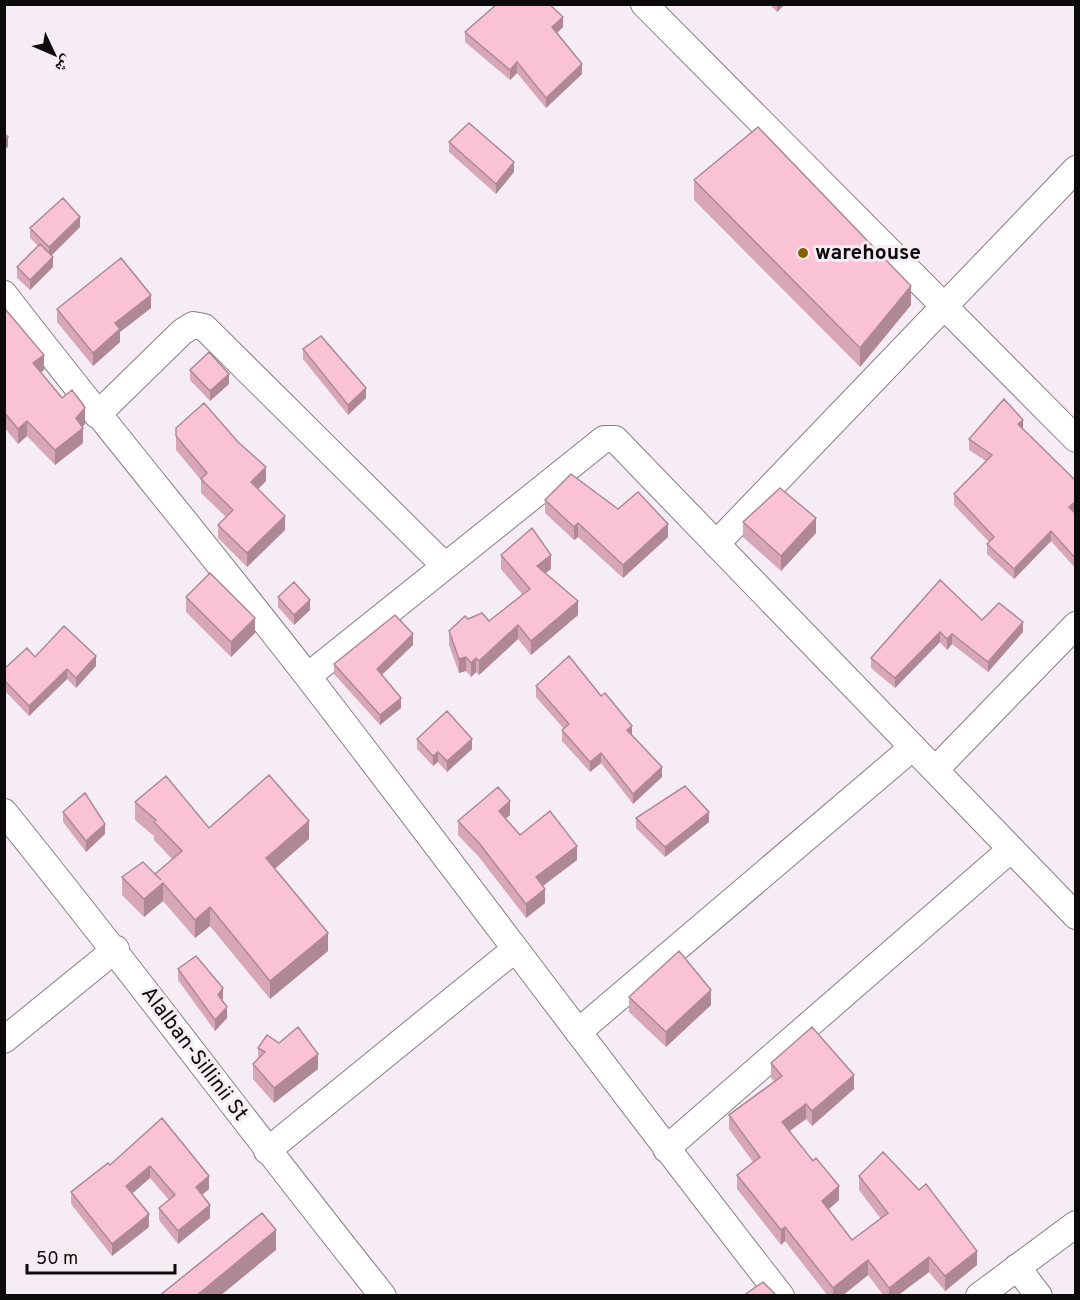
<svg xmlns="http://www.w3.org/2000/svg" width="1080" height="1300" viewBox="0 0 1080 1300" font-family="Overpass,'Noto Naskh Arabic',sans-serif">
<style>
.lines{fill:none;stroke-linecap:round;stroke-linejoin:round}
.minor-casing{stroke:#877e85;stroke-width:28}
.minor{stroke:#fff;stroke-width:26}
.wall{fill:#d7a7b7}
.shaded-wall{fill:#af8895}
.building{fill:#fac2d5;stroke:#af8895;stroke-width:1.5}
.poi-dot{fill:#8b5d03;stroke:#f6ecf3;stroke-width:2}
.labels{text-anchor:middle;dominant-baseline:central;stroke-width:6;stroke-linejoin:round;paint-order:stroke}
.poi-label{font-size:21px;font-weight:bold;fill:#0d0a0c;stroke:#f6ecf3;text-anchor:start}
.street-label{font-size:21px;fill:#0d0a0c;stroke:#f6ecf3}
</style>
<rect width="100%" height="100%" fill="#f6ecf3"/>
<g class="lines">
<g class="minor-casing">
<path id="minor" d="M644 4 1076 439
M4 294C104 424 209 549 309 678 467 883 621 1091 781 1296
M97 415 182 332 193 325 204 327 445 566
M716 544 1076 169
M308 676 604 439H615L1076 916
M935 770 1076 625
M4 812C133 971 255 1136 383 1296
M578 1032 913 747
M4 1040 116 949
M666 1149 1010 850
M267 1151 514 950
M1017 1267 1039 1296
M979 1296 1076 1224"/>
</g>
<use href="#minor" class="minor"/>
</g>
<path class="wall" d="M769 4H785L777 12Z
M563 27 557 33 582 74 546 108 517 73 510 80 465 42V32Z
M449 142 514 172 496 194 449 152Z
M694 180 911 305 860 367 694 200Z
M80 227 51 255 53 267 30 290 17 278V267L38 246 30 238V228Z
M151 308 120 332V342L93 366 57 322V309Z
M4 311 44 370 41 372 85 424 82 427 83 443 55 465 27 436 18 444 4 427Z
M303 349 366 398 348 415 303 359Z
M190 370 229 384 210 401 190 380Z
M176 428 266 481 258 489 285 530 247 567 218 538V525L226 517 201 493V480L176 450Z
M1023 429 1076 481V512L1074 513 1076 514V569L1051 541 1014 579 987 554V544L989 542 954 505V494L986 461 969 450V439Z
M545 500 618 509 668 537 623 578 578 537 574 540 545 513Z
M743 522 816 533 781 571 743 537Z
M501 555 551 569 545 573 578 615 531 655 518 639 479 675 476 672 471 677 466 671 459 673 449 645V631L468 619 489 621 522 594 501 569Z
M940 580 982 620 1023 632 988 672 952 644 947 650 940 642 895 688 871 668V658Z
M186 597 255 633 231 657 186 612Z
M278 597 310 610 294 625 278 607Z
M413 645 382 675 401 708 380 725 334 674V664Z
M35 657 96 666 76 688 67 679 29 716 4 690V669Z
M536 686 632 736 662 777 633 804 601 763 590 772 562 741V730L564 729 536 697Z
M417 739 472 749 447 772 438 762 433 766 417 749Z
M135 802 209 828 309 839 275 869 328 951 270 999 210 926 195 938 163 901 144 917 122 895V877L155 875 172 859 154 840V836L135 820Z
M63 812 105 834 86 852 63 822Z
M510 815 506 818 520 835 577 860 543 886 545 903 526 918 479 857 458 835V821Z
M636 818 709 822 665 857 636 828Z
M178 969 223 998 222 1000 227 1018 215 1031 178 980Z
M629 997 711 1005 666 1047 629 1012Z
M279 1043 318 1069 274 1103 253 1079V1064L258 1059V1048Z
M771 1063 854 1089 812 1126 806 1119 790 1131 839 1200 829 1209 852 1240 881 1219 859 1190V1176L977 1265 945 1291 929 1272 897 1296H884L868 1275 842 1296H828L785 1241 781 1245 737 1189V1175L753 1162 729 1129V1115L775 1082 771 1078Z
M162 1118 209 1189 202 1195 210 1218 178 1244 159 1220V1208L169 1200 150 1178 132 1193 149 1227 112 1256 71 1204V1192L110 1165Z"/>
<path class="shaded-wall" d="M777 4H785L777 12Z
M563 17V27L552 38V27Z
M517 62V73L510 80V70Z
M582 64V74L546 108V98Z
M8 137V147L4 150V140Z
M514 162V172L496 194V184Z
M80 217V227L49 258V247Z
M53 257V267L30 290V280Z
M911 286V305L860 367V348Z
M151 295V308L120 332V342L93 366V353L115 323Z
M44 355V370L33 378V363Z
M229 374V384L210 401V391Z
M366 388V398L348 415V405Z
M85 408V424L76 434V418Z
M1023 420V430L1018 424Z
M27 421V436L18 444V429Z
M83 428V443L55 465V450Z
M266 467V481L251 496V482Z
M1076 501V512L1069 517V507Z
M285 516V530L247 567V553Z
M816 518V533L781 571V556Z
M578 523V537L574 540V527Z
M668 524V537L623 578V565Z
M1051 531V541L1014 579V569Z
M551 555V569L537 580V566Z
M310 600V610L294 625V615Z
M578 601V615L531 655V641Z
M255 618V633L231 657V642Z
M1023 622V632L988 672V662Z
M518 625V639L479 675V661Z
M940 632V642L895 688V678Z
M413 634V645L377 679V669Z
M952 634V644L947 650V639Z
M96 656V666L76 688V678Z
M466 657V671L459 673V659Z
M476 658V672L471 677V663Z
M67 669V679L29 716V706Z
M401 698V708L380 725V715Z
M632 726V736L627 730Z
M472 739V749L447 772V761Z
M438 752V762L433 766V756Z
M601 753V763L590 772V762Z
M662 767V777L633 804V794Z
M510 801V815L499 824V811Z
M709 812V822L665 857V847Z
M309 821V839L266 876V858Z
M105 824V834L86 852V841Z
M577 846V860L536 891V877Z
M163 883V901L144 917V899Z
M545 889V903L526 918V904Z
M210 907V926L195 938V920Z
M328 933V951L270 999V981Z
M223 988V998L218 1005V995Z
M711 990V1005L666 1047V1032Z
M227 1007V1018L215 1031V1020Z
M318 1054V1069L274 1103V1088Z
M854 1075V1089L812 1126V1111Z
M806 1104V1119L782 1136V1122Z
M150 1166V1178L126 1199V1186Z
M209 1176V1189L196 1200V1187Z
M839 1186V1200L822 1215V1201Z
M210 1205V1218L178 1244V1231Z
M149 1214V1227L112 1256V1244Z
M785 1227V1241L781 1245V1230Z
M276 1230V1250L220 1296H196Z
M977 1251V1265L945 1291V1276Z
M929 1257V1272L897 1296H889V1288Z
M868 1260V1275L842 1296H833V1288Z"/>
<path class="building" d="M497 4H549L563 17 552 27 582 64 546 98 517 62 510 70 465 32Z
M469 123 514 162 496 184 449 142Z
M758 127 911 286 860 348 694 180Z
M4 133 8 137 4 140Z
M63 198 80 217 49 247 30 228Z
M40 244 53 257 30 280 17 267Z
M121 258 151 295 115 323 120 329 93 353 57 309Z
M6 310 44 355 33 363 62 398 72 390 82 403 85 408 76 418 83 428 55 450 27 421 18 429 4 412V311Z
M321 336 366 388 348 405 303 349Z
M209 352 229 374 210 391 190 370Z
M1004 399 1023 420 1018 424 1076 481V501L1069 507 1076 514V559L1051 531 1014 569 987 544 994 537 954 494 992 455 969 439Z
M204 403 238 442 266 467 251 482 285 516 247 553 218 525 233 510 201 479 207 473 176 436V428Z
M571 474 618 509 638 492 668 524 623 565 578 523 574 527 545 500Z
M780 488 816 518 781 556 743 522Z
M532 528 551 555 537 566 578 601 531 641 518 625 479 661 476 658 471 663 466 657 459 659 449 631 465 616 468 619 482 613 489 621 530 589 501 555Z
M210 573 255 618 231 642 186 597Z
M940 580 982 620 999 603 1023 622 988 662 952 634 947 639 940 632 895 678 871 658Z
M294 582 310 600 294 615 278 597Z
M395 615 413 634 377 669 401 698 380 715 334 664Z
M64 626 96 656 76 678 67 669 29 706 4 680V669L27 648 35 657Z
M569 656 601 696 605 693 632 726 627 730 662 767 633 794 601 753 590 762 562 730 569 724 536 686Z
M447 711 472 739 447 761 438 752 433 756 417 739Z
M269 775 309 821 266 858 328 933 270 981 210 907 195 920 163 883 144 899 122 877 143 862 161 880 155 874 182 851 154 822 156 820 135 802 166 776 209 828Z
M685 786 709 812 665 847 636 818Z
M498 787 510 801 499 811 520 835 550 811 577 846 536 877 545 889 526 904 479 843 458 821Z
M85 793 105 824 86 841 63 812Z
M679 951 711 990 666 1032 629 997Z
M196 956 223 988 218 995 227 1007 215 1020 178 969Z
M298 1027 318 1054 274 1088 253 1064 265 1052 258 1048 267 1035 279 1043Z
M812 1027 854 1075 812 1111 806 1104 782 1122 813 1161 816 1158 839 1186 822 1201 852 1240 888 1213 859 1176 883 1152 919 1190 926 1184 977 1251 945 1276 929 1257 889 1288 868 1260 833 1288 785 1227 781 1230 737 1175 760 1157 729 1115 782 1076 771 1063Z
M162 1118 209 1176 196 1187 210 1205 178 1231 159 1208 175 1195 150 1166 126 1186 149 1214 112 1244 71 1192 108 1163 110 1165Z
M262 1213 276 1230 196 1296H159Z
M763 1282 777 1296H743Z"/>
<circle class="poi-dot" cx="803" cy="253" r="6"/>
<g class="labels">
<g class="poi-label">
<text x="815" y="253">warehouse</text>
</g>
<g class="street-label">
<text transform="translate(194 1054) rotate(53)">Alalban-Sillinii St</text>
</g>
</g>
<rect width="1080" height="1300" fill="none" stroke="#0d0a0c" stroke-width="12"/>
<g transform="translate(54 54) rotate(134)" stroke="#f6ecf3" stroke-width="4.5" paint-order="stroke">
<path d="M0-4.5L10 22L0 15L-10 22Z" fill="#0d0a0c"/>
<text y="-9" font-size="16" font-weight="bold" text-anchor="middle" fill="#0d0a0c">ش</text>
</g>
<path d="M27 1264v9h148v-9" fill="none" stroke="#0d0a0c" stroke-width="3"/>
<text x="36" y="1264" font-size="18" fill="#0d0a0c" stroke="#f6ecf3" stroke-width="4.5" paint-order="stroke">50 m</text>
</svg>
